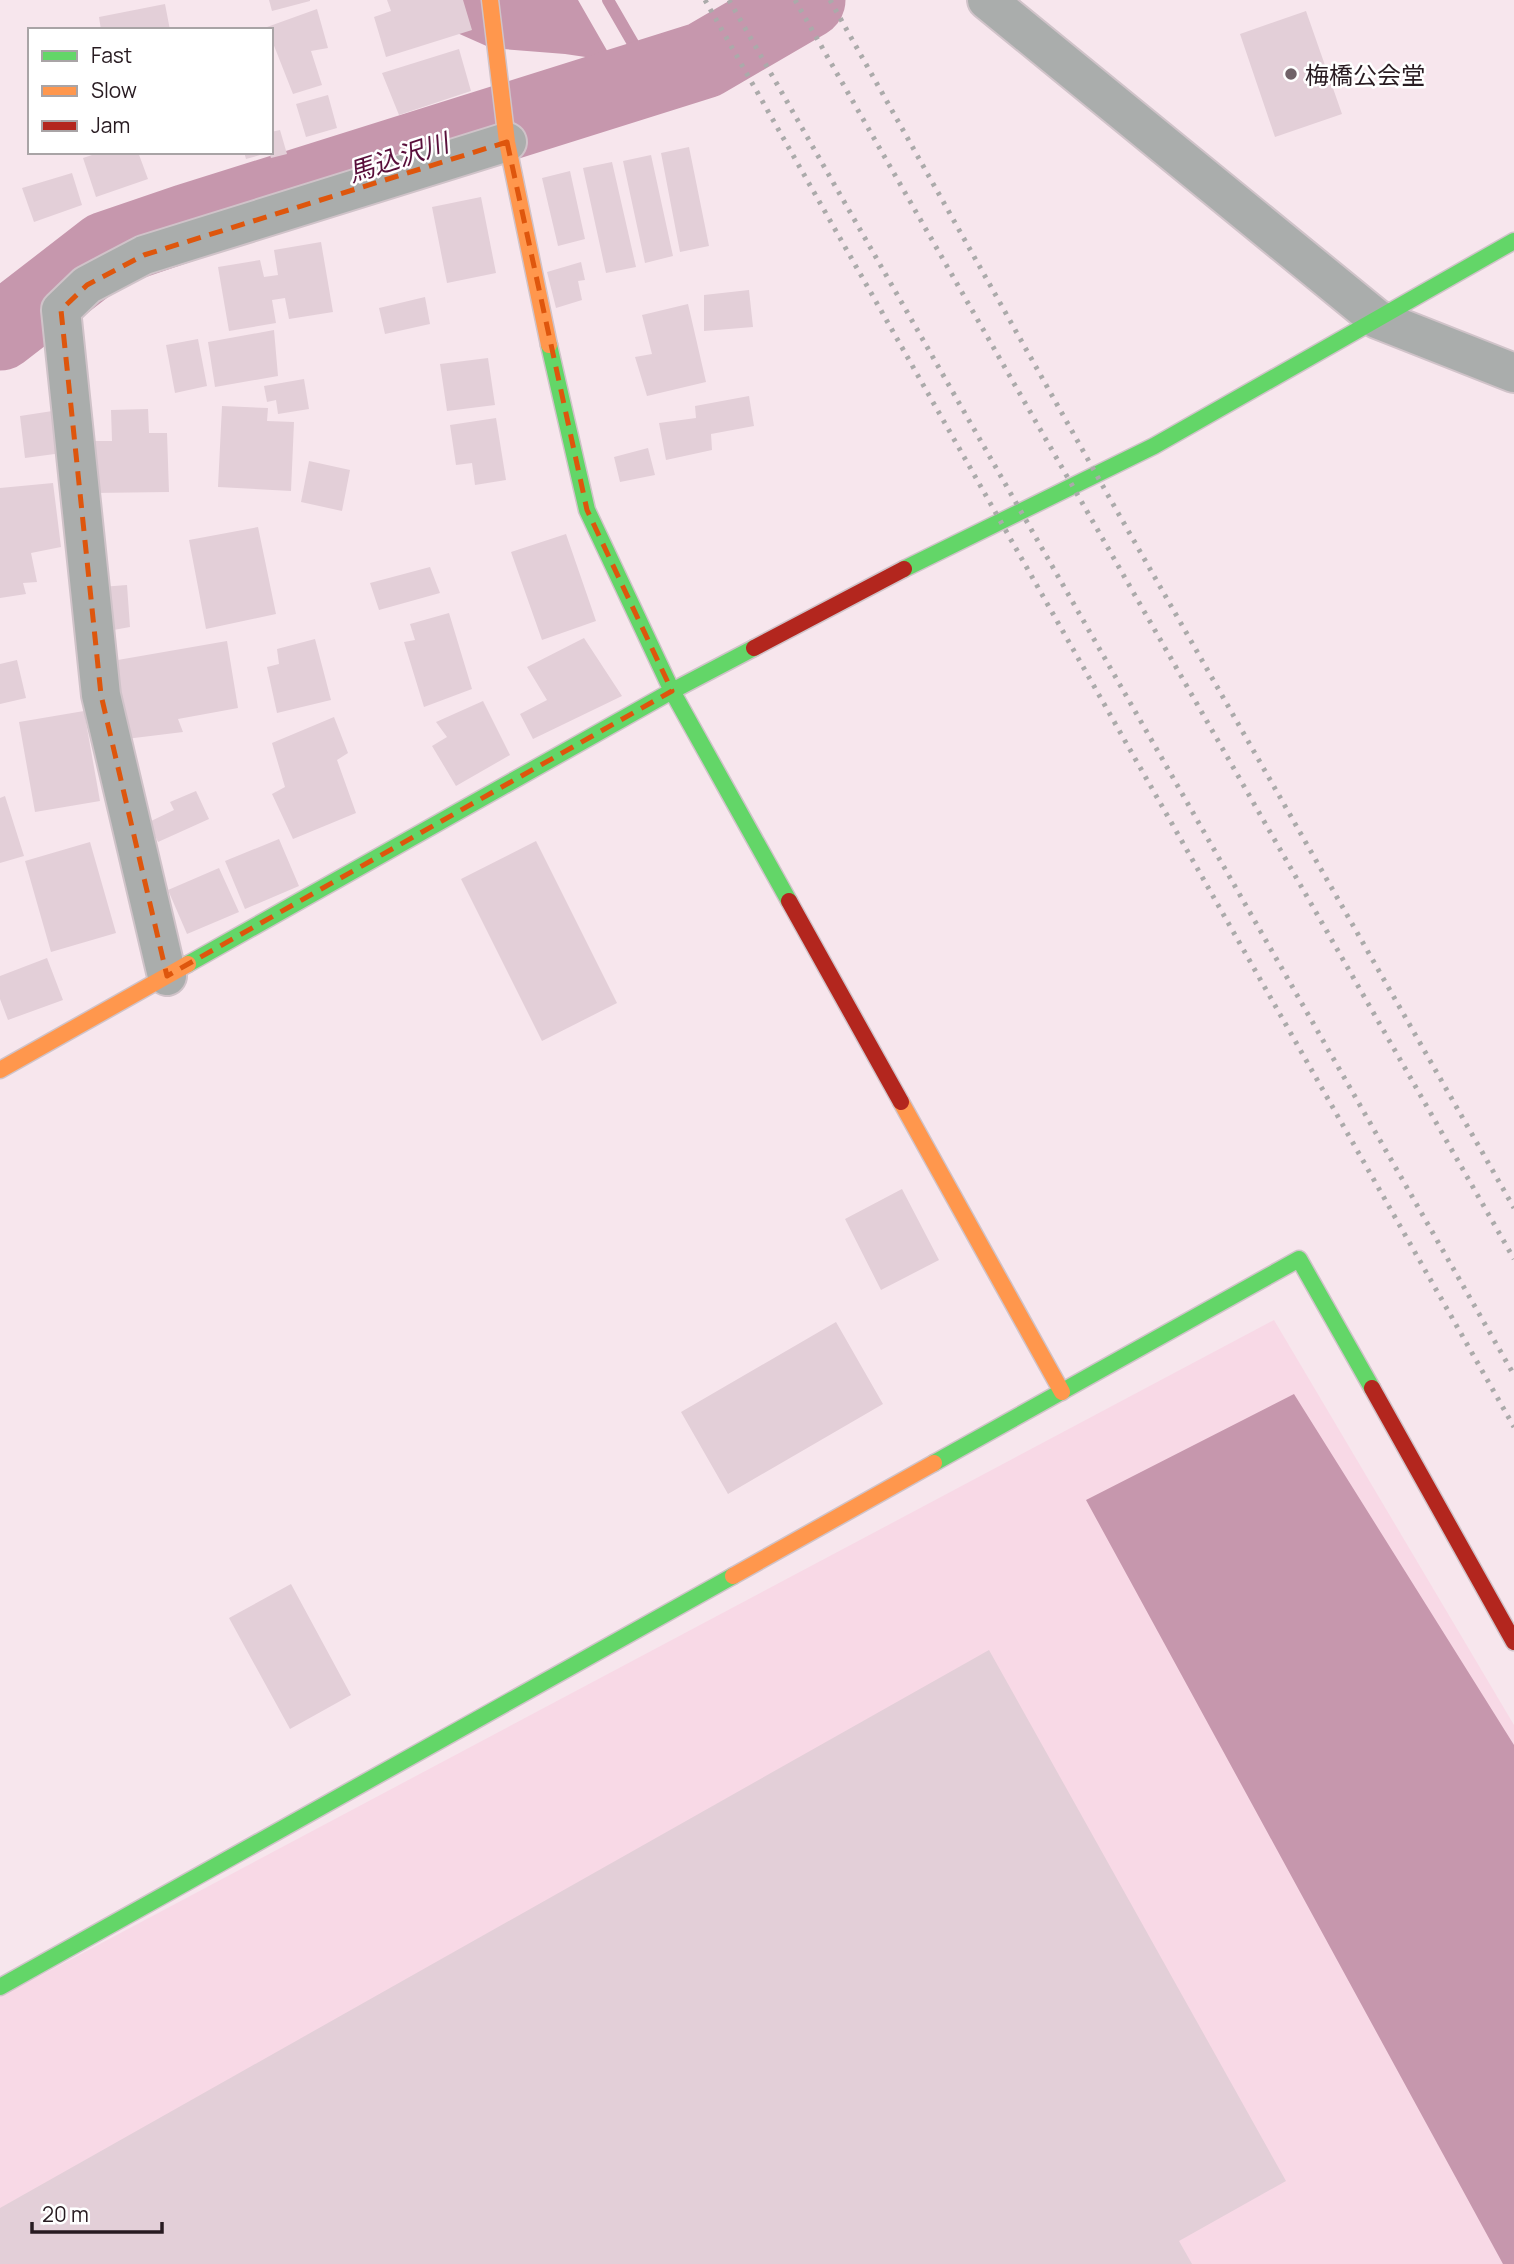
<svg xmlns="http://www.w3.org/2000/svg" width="1514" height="2264" viewBox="0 0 1514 2264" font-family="Manrope,'Noto Sans JP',sans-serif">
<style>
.built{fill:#f8d9e6}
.water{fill:#c697ad}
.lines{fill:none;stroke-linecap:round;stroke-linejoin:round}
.stream{stroke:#c697ad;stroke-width:12}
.river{stroke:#c697ad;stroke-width:77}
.building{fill:#e3cfd8}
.street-casing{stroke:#d0c3c9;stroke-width:42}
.fast-casing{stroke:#d0c3c9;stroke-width:19}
.slow-casing{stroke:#d0c3c9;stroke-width:19}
.jam-casing{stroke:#d0c3c9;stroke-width:19}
.street{stroke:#aaadac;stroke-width:38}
.fast{stroke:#63d668;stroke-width:16}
.slow{stroke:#ff974d;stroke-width:16}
.jam{stroke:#b3261e;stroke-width:16}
.rail{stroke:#abaaaa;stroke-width:5;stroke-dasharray:3.5 7;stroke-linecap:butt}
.marked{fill:none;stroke:#de560d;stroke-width:5;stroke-dasharray:14 9;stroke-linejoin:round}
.poi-dot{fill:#706268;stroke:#fff;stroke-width:2.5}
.labels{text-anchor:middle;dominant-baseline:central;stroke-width:5;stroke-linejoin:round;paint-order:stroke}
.poi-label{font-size:24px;fill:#281b21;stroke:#fff;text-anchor:start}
.water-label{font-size:26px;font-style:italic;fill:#590f3b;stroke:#fff}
</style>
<rect width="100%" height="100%" fill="#f7e6ed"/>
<path class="built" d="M1274 1320 1514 1725V2264H0V1997Z"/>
<path class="water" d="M446 0H578L613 61 565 54 491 48 455 32Z
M1294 1394 1514 1745V2264H1503L1086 1500Z"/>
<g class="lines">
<path class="stream" d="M608 0 649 71 704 60"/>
<path class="river" d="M0 332 106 250 188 222 704 60 807 0"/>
</g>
<path class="building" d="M269 0H310V1L272 11Z
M387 0H463L472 30 386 57 374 17 391 11Z
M165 4 170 30H101L99 17Z
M317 9 328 48 311 51 322 85 293 94 271 38V30H268L267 27Z
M1306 11 1342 114 1275 137 1240 34Z
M459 49 471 91 399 115 382 73Z
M328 95 337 128 306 137 296 104Z
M280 130 287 154 271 158 269 152H271V132Z
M689 147 709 246 680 252 661 153Z
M101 152H138L148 179 96 197 83 158Z
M244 152H267V153L246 159Z
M651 155 673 256 645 263 623 161Z
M612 162 636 267 606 273 583 168Z
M570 171 585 239 558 246 542 178Z
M72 173 82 205 34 222 22 188Z
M481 197 496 273 447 283 432 207Z
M321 242 333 312 289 319 285 298 272 300 276 323 229 331 218 267 260 260 264 277 278 275 274 250Z
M581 262 585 280 578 281 582 300 556 308 547 272Z
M749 290 753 327 704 331V295Z
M425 297 430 324 385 334 379 308Z
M688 304 706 382 647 396 635 357 652 354 642 315Z
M274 330 278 376 215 387 208 342Z
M198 339 207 386 175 393 166 345Z
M488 358 495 405 447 411 440 364Z
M304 379 309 409 278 414 276 400 267 402 264 386Z
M749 396 754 426 711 434 712 450 666 460 659 423 696 418 695 406Z
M222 406 268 408 267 421 294 422 291 491 218 487Z
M148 409 149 433H167L169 492 93 493 92 441H112L111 410Z
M59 410 62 453 25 458 20 416Z
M496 418 506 480 475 485 472 463 456 465 450 425Z
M648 448 655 475 620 482 614 457Z
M309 461 350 470 342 511 301 502Z
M53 483 61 547 31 553 37 582 23 583 26 594 0 598V488Z
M258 527 276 614 206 629 189 540Z
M566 534 596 621 542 640 511 552Z
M430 567 440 593 379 610 370 583Z
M127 585 130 627 108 631 101 587Z
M449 613 472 689 424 707 404 642 415 640 410 624Z
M584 638 622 696 533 739 520 714 547 700 527 667Z
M315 639 331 700 277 713 267 667 279 664 277 649Z
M227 641 238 708 178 719 183 732 126 739 112 661Z
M17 660 26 698 0 704V664Z
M483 701 510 755 456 786 432 746 447 737 436 722Z
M84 711 100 801 35 812 19 722Z
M334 717 348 753 337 760 356 813 293 839 272 794 285 787 272 743Z
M196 791 209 819 158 842 149 822 174 810 170 802Z
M5 796 24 856 0 863V798Z
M279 839 299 886 245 909 225 861Z
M536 841 617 1003 542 1041 461 879Z
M90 842 116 933 51 952 25 861Z
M219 868 239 912 187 934 168 890Z
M47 958 63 1000 8 1020 0 999V976Z
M902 1189 939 1260 881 1290 845 1219Z
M836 1322 883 1404 728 1494 681 1412Z
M291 1584 351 1695 290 1729 229 1618Z
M989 1650 1286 2181 1179 2241 1192 2264H0V2208Z"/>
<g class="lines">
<g class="street-casing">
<path id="street" d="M987 0 1377 319 1514 373
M167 976 101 695 61 310 87 285 144 255 507 142"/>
</g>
<g class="fast-casing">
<path id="fast" d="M549 345 587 510 672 691 789 901
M904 569 1154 446 1514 241
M188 964 672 691 754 648
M934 1463 1299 1259 1372 1388
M0 1987 733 1576"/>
</g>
<g class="slow-casing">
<path id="slow" d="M490 0 507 142 549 345
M0 1070 188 964
M901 1102 1062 1392
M733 1576 934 1463"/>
</g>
<g class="jam-casing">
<path id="jam" d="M754 648 904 569
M789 901 901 1102
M1372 1388 1514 1642"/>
</g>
<use href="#street" class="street"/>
<use href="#fast" class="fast"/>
<use href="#slow" class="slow"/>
<use href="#jam" class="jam"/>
<path class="rail" d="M705 0 1514 1427
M729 0 1514 1375
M795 0 1514 1259
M830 0 1109 497 1514 1208"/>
</g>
<path class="marked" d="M507 142 587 510 672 691 167 976 101 695 61 310 87 285 144 255Z"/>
<circle class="poi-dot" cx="1291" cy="74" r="7"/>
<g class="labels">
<g class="poi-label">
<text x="1305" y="74">梅橋公会堂</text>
</g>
<g class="water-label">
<text transform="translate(398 157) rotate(-18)">馬込沢川</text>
</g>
</g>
<rect x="28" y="28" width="245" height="126" fill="#ffffff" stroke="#a9a4a6" stroke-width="2"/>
<rect x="42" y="51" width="35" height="10" fill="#63d668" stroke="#a9a4a6" stroke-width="2"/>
<text x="91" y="63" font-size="21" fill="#281b21">Fast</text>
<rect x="42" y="86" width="35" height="10" fill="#ff974d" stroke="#a9a4a6" stroke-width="2"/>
<text x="91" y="98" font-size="21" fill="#281b21">Slow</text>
<rect x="42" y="121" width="35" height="10" fill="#b3261e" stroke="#a9a4a6" stroke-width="2"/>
<text x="91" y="133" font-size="21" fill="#281b21">Jam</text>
<path d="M32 2222v10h130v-10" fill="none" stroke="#281b21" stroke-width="3.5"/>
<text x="42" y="2222" font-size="21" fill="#281b21" stroke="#ffffff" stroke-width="5" paint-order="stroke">20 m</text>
</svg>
